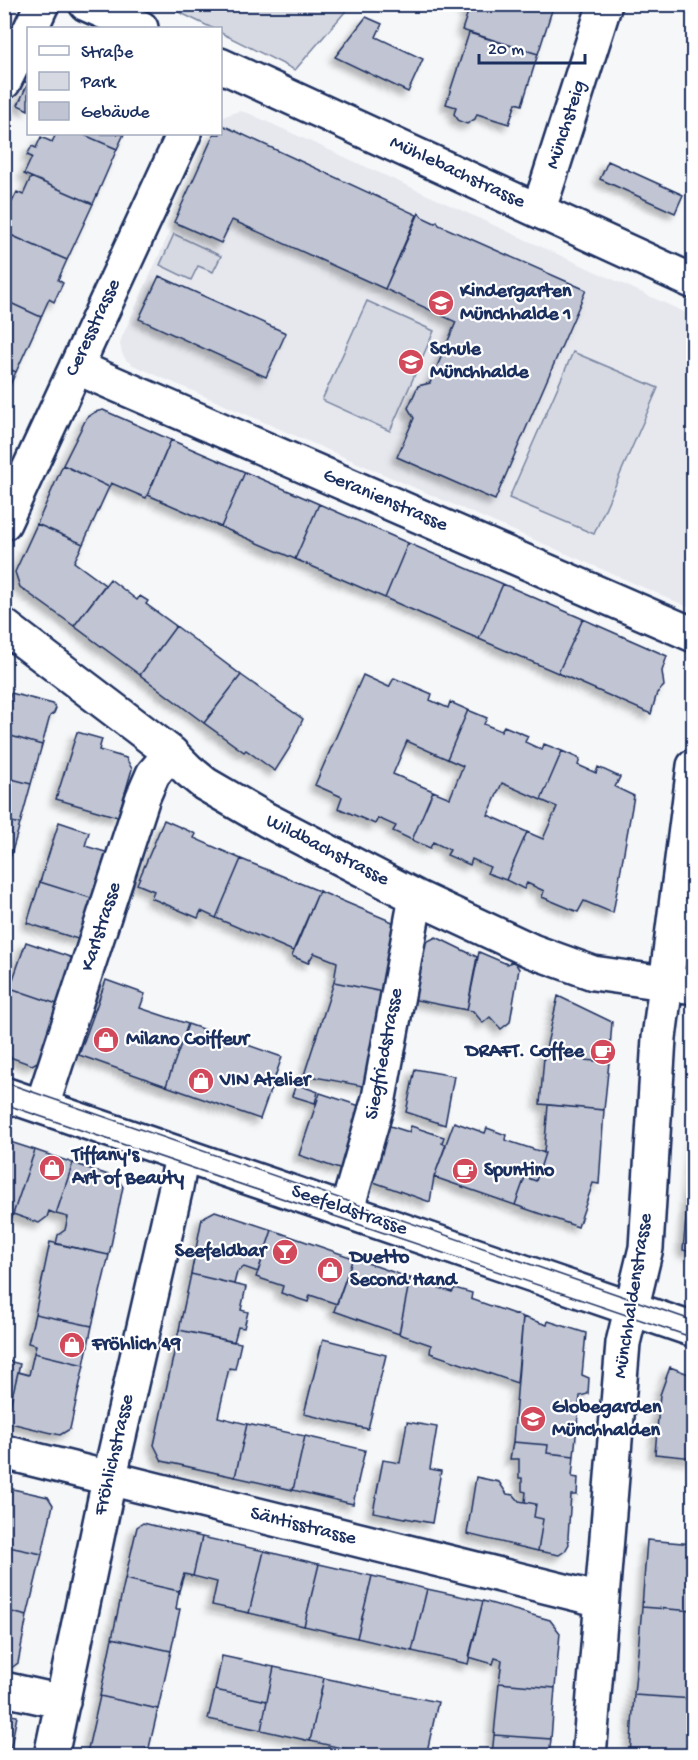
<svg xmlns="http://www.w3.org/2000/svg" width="698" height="1760" viewBox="0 0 698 1760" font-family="'Gochi Hand',sans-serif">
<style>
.built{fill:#e6e8ee}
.green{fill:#d6d9e2;stroke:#7884a0;stroke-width:1.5}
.building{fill:#c0c4d3;stroke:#1b2f5e;stroke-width:1.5;filter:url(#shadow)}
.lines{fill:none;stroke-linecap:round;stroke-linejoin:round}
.minor-casing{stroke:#1b2f5e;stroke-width:38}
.minor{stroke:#fff;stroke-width:33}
.tram{stroke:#1b2f5e;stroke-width:1.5}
.labels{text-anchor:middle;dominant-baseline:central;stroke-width:4.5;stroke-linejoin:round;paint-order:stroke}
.street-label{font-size:20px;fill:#1b2f5e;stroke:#fff}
.poi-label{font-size:20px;font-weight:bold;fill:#1b2f5e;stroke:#fff;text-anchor:start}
</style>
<defs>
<filter id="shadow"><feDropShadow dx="-5.5" dy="5.5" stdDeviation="3" flood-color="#0004"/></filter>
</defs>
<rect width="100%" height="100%" fill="#f6f7f9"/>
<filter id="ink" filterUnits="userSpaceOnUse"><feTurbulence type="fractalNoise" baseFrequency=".0167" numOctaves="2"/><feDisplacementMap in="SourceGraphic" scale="12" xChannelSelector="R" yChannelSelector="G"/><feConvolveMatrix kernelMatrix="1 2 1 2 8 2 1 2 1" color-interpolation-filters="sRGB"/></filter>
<g filter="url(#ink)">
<path class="built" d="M239 111 248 113 693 316V609L133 365 126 360 122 353 120 344 122 337 214 134H220L221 121 225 116Z"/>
<path class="green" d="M164 5H351L295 70 221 33 220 28H212Z
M174 234 221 256 213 272 198 266 191 280 160 265Z
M367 301 434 331 390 431 322 400Z
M573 352 658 388 594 534 509 498Z"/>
<path class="building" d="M464 4H554L538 54 462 30 469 9 463 7Z
M366 17 382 24 376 37 423 59 408 92 335 57Z
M469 33 538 54 522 105 516 103 509 124 477 114 475 119 467 124 459 121 454 114 456 107 446 104Z
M28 65V110L18 105 28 83 18 79Z
M220 124 417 215 385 289 232 220 221 243 174 222 214 134H220Z
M56 134H82L117 149 93 204 24 174 32 157 27 155 32 146 36 148 41 137 52 142Z
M82 134H124L117 149Z
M608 161 683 195 675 213 600 179Z
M31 177 93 204 67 260 4 232 6 199 12 202 17 192 23 195Z
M419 213 422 217 435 223 437 221 439 225 586 290 495 500 397 457 414 418 408 408 418 386 430 383 456 322 385 289Z
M6 233 67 260 58 280 63 283 54 302 49 299 41 317 4 300Z
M159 276 286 333 266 377 139 319Z
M4 300 41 317 16 372 4 367Z
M4 367 16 372 4 398Z
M103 410 171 440 146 498 111 483 109 487 63 465 87 417 95 412Z
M171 440 245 472 221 527 148 495Z
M63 465 109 487 83 544 37 524Z
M245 472 319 504 295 559 221 527Z
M319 504 408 543 385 598 295 559Z
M37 524 83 544 74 562 105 585 74 626 20 587 15 572Z
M408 543 503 584 479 639 385 598Z
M110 579 137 600 140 596 148 601 146 604 176 626 140 675 74 626Z
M503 584 583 619 558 673 479 639Z
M583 619 667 656 662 671 664 686 657 693 651 714 558 673Z
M176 626 241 675 204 723 140 675Z
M241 675 303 719 289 749 275 771 246 750 244 752 204 723Z
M363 675 389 687 394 678 432 694 430 700 448 708 450 702 468 710 447 759 407 741 393 774 433 791 412 840 393 831 396 826 378 818 375 824 338 808 342 797 315 785Z
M11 693 53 704 56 708 54 713 50 716 42 745 4 734V717Z
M468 710 487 718 484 724 501 731 504 726 528 736 525 742 542 750 544 744 562 751 541 800 502 783 488 815 527 832 506 880 487 873 490 867 472 859 470 865 447 855 450 850 433 842 430 848 412 840 433 791 450 798 463 766 447 759Z
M77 732 102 739 99 750 126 758 132 769 118 817 56 799Z
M4 734 42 745 31 784 4 777Z
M562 751 580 759 578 765 596 773 598 767 620 777 615 787 634 796 613 913 584 901 578 912 542 897 544 891 527 883 524 889 506 880 527 832 543 839 557 807 541 800Z
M4 777 31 784 20 824 4 820Z
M4 820 20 824 4 879Z
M164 820 196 834 194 838 241 859 216 918 201 911 198 918 151 898 154 891 137 884Z
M59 822 89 832 85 846 109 853 94 899 40 882Z
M241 859 319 891 293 951 216 918Z
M40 882 94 899 81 940 27 923Z
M319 891 402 926 388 993 334 982 337 962 314 953 308 963 292 956Z
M436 937 477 957 467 1010 411 999 422 944Z
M26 942 76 959 60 1005 10 988Z
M479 952 507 964 514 961 519 969 510 1022 501 1029 490 1017 483 1023 473 1011 467 1010Z
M106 980 145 994 140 1008 188 1024 166 1086 79 1055Z
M334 982 388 993 368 1087 304 1075Z
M10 988 60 1005 41 1060 32 1065 4 1055V1005Z
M558 996 612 1022 609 1062 544 1057Z
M188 1024 282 1057 260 1119 166 1086Z
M544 1057 609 1062 604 1110 540 1104Z
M415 1069 454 1076 445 1125 406 1112Z
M296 1084 318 1092 315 1103 292 1096Z
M320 1093 366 1108 345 1171 299 1155Z
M548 1105 604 1110 599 1184 593 1183 578 1227 515 1205 525 1177 536 1181 545 1153H544Z
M454 1122 485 1133 487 1128 506 1135 505 1140 545 1153 536 1181 525 1177 515 1205 434 1177Z
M387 1125 409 1132 411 1126 444 1137 442 1143 446 1145 434 1177 430 1202 368 1180Z
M694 1133V1253L683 1250Z
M4 1140 35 1150 12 1217 4 1214Z
M35 1150 73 1163 56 1214 49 1211 47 1217 39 1223 13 1214Z
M73 1163 117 1178 123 1187 109 1255 56 1244 58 1235 65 1230 68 1217 56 1214Z
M215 1211 272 1230 258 1272 244 1267 237 1272 234 1284 191 1274 202 1218Z
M272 1230 353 1258 337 1304 310 1295 308 1302 281 1293 283 1286 256 1277Z
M50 1242 109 1255 92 1326 35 1314Z
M353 1258 410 1278 399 1334 334 1311Z
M191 1274 246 1287 241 1310 248 1312 244 1328 238 1327 234 1342 179 1330Z
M410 1278 452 1292 455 1288 472 1293 471 1299 523 1317 517 1383 430 1353 431 1345 399 1334Z
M35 1314 92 1326 84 1365 34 1353 36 1345 28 1343Z
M523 1317 547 1325 548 1321 586 1333 582 1375 589 1378 588 1394 580 1396 574 1456 547 1453 548 1445 513 1442Z
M179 1330 241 1343 235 1369 229 1368 218 1417 247 1424 235 1477 162 1461 154 1445Z
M323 1339 386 1355 368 1429 304 1414Z
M34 1353 84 1365 70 1429 60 1435 6 1422 18 1372 29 1375Z
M4 1360 20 1364 6 1422H4Z
M670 1367 694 1376V1458L655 1454 660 1395Z
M407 1422 437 1427 430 1469 441 1471 432 1523 373 1512 383 1460 400 1463Z
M247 1424 305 1436 293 1490 235 1477Z
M305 1436 365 1450 353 1504 293 1490Z
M513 1442 548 1445 547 1453 574 1456 572 1477 578 1478 577 1495H571L568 1537 569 1544 565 1551 559 1555 538 1551 543 1519 534 1517 536 1504 525 1502 526 1492 522 1491V1478H519V1459H510Z
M476 1477 499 1482 507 1494 514 1495 519 1501 536 1504 534 1517 543 1519 538 1551 467 1534Z
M4 1487 48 1497 53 1505 42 1554 4 1546Z
M143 1523 202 1537 193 1576 184 1574 179 1591 125 1579 137 1527Z
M202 1537 264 1551 249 1613 212 1605 217 1582 193 1576Z
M647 1540 694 1544V1611L642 1607Z
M4 1546 42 1554 27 1616 4 1610Z
M264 1551 319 1564 304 1626 249 1613Z
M319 1564 372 1576 357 1638 304 1626Z
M372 1576 427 1589 412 1651 357 1638Z
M125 1579 179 1591 176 1609H180L171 1651 112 1638Z
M427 1589 483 1601 468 1664 412 1651Z
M483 1601 550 1620 560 1633 555 1688 499 1683 502 1660 495 1658 493 1664 469 1657Z
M642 1607 694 1611V1699L634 1695Z
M4 1610 27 1616 18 1663 10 1669 4 1667Z
M112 1638 171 1651 158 1709 100 1696Z
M222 1656 274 1667 267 1701 215 1690Z
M274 1667 324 1678 310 1741 261 1730Z
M324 1678 438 1702 426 1756H377L310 1741Z
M499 1683 555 1688 551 1739 494 1735Z
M215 1690 267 1701 261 1730 208 1719Z
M634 1695 694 1699V1756H630Z
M100 1696 158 1709 149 1748H146L144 1756H96L87 1753Z
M4 1714 17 1716 9 1756H4Z
M494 1735 551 1739 549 1756H492Z"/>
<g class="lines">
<g class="minor-casing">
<path id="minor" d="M86 4 141 28
M31 28 42 4
M220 65 694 282
M4 82 28 33
M538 210 546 188 605 4
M76 367 694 635
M4 523 184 134
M4 626 171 753 188 770 205 784 267 820 416 897 532 951 593 973 694 987
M4 1094 694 1330
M42 1106 143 797 153 774 171 753
M347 1209 379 1098 416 897
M4 1452 601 1600
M4 1689 63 1702
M51 1756 109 1480 176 1187 182 1155
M589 1756 623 1343 646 1248 659 1038 694 766"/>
</g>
<use href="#minor" class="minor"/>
<path class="tram" d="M4 1082 694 1321
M4 1104C234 1184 464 1258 694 1338"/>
</g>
</g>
<defs>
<g id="school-disc" transform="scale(1.35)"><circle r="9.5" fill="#d1495b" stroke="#fff"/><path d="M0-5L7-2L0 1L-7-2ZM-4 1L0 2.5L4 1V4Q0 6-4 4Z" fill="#fff"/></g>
<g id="shop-disc" transform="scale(1.35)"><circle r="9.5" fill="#d1495b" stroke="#fff"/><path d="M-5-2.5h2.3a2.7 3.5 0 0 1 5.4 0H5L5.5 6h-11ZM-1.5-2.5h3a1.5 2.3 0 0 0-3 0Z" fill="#fff"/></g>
<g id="cafe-disc" transform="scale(1.35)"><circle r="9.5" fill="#d1495b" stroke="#fff"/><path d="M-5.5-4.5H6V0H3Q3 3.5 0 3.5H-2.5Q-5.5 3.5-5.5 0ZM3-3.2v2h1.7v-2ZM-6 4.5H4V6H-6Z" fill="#fff"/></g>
<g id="bar-disc" transform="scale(1.35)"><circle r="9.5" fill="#d1495b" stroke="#fff"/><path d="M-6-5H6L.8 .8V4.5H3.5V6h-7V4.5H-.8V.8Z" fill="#fff"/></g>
</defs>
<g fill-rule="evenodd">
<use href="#school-disc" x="441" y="303"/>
<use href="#school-disc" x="411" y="362"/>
<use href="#shop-disc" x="106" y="1040"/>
<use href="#cafe-disc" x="603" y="1052"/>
<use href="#shop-disc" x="201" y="1081"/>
<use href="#shop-disc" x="52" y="1168"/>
<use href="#cafe-disc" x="465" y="1171"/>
<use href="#bar-disc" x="285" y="1252"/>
<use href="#shop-disc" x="330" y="1270"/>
<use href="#shop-disc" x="72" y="1345"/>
<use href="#school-disc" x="533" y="1419"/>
</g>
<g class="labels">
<g class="street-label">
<text transform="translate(567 125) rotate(-72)">Münchsteig</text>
<text transform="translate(457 173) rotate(25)">Mühlebachstrasse</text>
<text transform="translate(94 328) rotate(-65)">Ceresstrasse</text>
<text transform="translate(385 501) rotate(23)">Geranienstrasse</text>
<text transform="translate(327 851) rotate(27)">Wildbachstrasse</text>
<text transform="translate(102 927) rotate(-72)">Karlstrasse</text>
<text transform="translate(385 1054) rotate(-79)">Siegfriedstrasse</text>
<text transform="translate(349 1211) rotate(19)">Seefeldstrasse</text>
<text transform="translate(634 1296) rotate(-81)">Münchhaldenstrasse</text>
<text transform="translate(115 1455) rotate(-77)">Fröhlichstrasse</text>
<text transform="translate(303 1527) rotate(14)">Säntisstrasse</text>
</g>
<g class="poi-label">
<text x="460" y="292">Kindergarten<tspan x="460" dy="23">Münchhalde 1</tspan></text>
<text x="430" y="350">Schule<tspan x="430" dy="23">Münchhalde</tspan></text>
<text x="126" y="1040">Milano Coiffeur</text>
<text x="584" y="1052" text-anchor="end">DRAFT. Coffee</text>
<text x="220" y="1081">VIN Atelier</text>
<text x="72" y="1156">Tiffany's<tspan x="72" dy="23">Art of Beauty</tspan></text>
<text x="484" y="1171">Spuntino</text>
<text x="266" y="1252" text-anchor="end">Seefeldbar</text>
<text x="350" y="1258">Duetto<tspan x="350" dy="23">Second Hand</tspan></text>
<text x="92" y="1345">Fröhlich 49</text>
<text x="552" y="1408">Globegarden<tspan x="552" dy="23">Münchhalden</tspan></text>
</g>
</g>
<rect width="698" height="1760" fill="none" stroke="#fff" stroke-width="24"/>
<rect x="12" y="12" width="674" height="1736" fill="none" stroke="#1b2f5e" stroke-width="2" filter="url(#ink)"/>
<rect x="27" y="27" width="195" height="108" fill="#ffffff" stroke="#a4acbf" stroke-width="1.5"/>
<rect x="39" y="46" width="30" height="9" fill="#ffffff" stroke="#a4acbf" stroke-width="1.5"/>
<text x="81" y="57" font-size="18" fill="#1b2f5e">Straße</text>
<rect x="39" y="72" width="30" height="18" fill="#d6d9e2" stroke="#a4acbf" stroke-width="1.5"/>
<text x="81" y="87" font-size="18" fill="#1b2f5e">Park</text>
<rect x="39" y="102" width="30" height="18" fill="#c0c4d3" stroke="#a4acbf" stroke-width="1.5"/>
<text x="81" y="117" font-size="18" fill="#1b2f5e">Gebäude</text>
<path d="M479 54v9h106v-9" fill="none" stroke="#1b2f5e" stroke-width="3"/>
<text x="488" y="54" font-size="18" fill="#1b2f5e" stroke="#ffffff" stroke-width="4.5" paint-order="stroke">20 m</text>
</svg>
